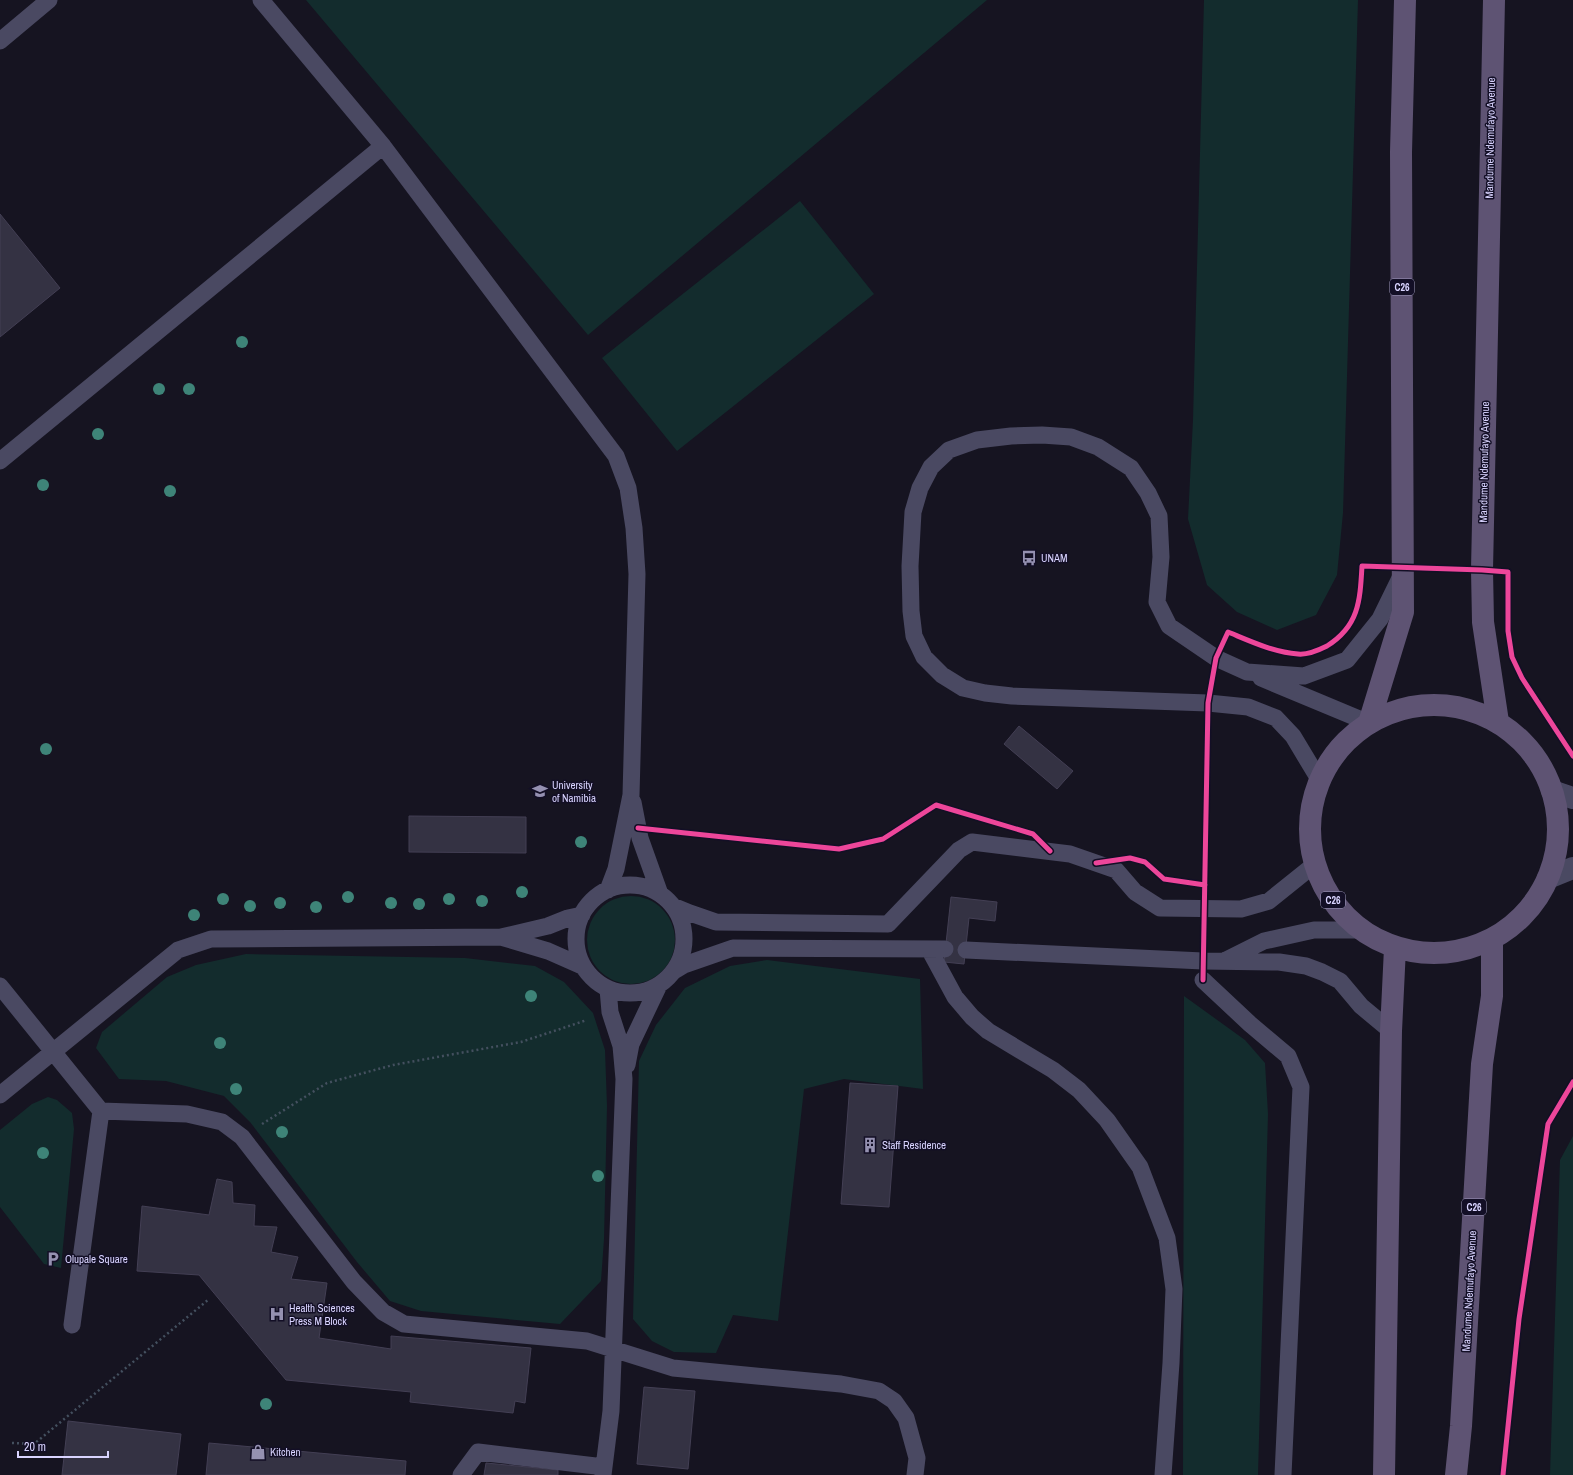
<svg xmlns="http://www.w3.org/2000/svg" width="1573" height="1475" viewBox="0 0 1573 1475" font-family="'Archivo Narrow',sans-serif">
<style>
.green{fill:#132c2d}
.building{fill:#343243;stroke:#433f54}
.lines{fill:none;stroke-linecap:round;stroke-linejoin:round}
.path{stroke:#44505f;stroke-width:2.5;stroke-dasharray:2 3;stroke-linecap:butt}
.lane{stroke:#4a4962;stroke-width:17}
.street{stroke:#4a4962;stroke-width:22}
.primary{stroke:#5e5373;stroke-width:22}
.cycleway-casing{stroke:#130f26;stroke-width:8}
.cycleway{stroke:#ed469a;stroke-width:5}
.tree{fill:#3e8478}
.labels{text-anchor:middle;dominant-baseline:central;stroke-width:3;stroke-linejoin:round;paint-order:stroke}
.shield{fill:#130f26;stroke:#9e99be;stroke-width:1}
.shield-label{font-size:10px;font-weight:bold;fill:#d9d4ff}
.street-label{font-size:11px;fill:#d9d4ff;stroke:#130f26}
.poi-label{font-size:11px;fill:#d9d4ff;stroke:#130f26;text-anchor:start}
</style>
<rect width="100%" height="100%" fill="#161421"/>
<path class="green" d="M306 0H987L588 335Z
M1204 0H1358L1343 513 1337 575 1316 615 1277 630 1237 612 1207 585 1188 519 1193 420Z
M800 201 874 294 677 451 602 358Z
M587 940a44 44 0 1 1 88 0a44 44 0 1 1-88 0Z
M246 954 465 958 535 966 564 982 593 1013 605 1050 607 1106 604 1239 601 1281 560 1324 421 1311 390 1301 357 1262 250 1122 224 1096 166 1081 119 1079 96 1048 102 1032 167 977 196 965Z
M767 960 920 979 923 1089 844 1079 804 1089 778 1321 733 1315 716 1353 674 1352 652 1341 633 1319 639 1061 656 1025 685 988 730 966Z
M1184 996 1245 1040 1265 1063 1268 1114 1258 1475H1183Z
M48 1097 57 1100 72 1113 74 1129 61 1268 44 1264 0 1207V1130L32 1104Z
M1573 1136V1475H1550L1560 1160Z"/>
<path class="building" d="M0 214 60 288 0 337Z
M1019 726 1073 771 1057 789 1004 744Z
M409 816 526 817V853L409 852Z
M951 897 997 902 995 921 969 918 964 964 944 962Z
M850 1083 898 1086 889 1207 841 1204Z
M217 1179 232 1182 233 1203 255 1205 254 1226 277 1227 271 1252 298 1257 291 1279 327 1283 319 1338 391 1349V1336L531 1348 525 1403 515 1401 513 1413 410 1402 411 1392 286 1380 199 1275 137 1271 142 1206 209 1215Z
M644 1387 695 1391 688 1469 637 1464Z
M68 1421 181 1434 176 1475H62Z
M209 1443 406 1461 405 1475H206Z
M486 1463 558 1470V1475H484Z"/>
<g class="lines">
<path class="path" d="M262 1124 327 1083 393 1065 521 1042 587 1020
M12 1443 34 1444 208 1300"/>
<path class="lane" d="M261 0 383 146 616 456 628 488 634 528 637 574 631 795 616 869 608 890
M0 41 49 0
M0 461 383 146
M1261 678 1369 723
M1320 781 1293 736 1276 718 1248 707 1208 703 1012 696 985 693 963 688 942 675 924 657 914 636 911 611 910 566 913 512 920 488 931 467 949 450 977 440 1011 436 1042 435 1071 437 1098 447 1131 468 1148 493 1159 516 1161 557 1157 602 1169 626 1216 658 1247 672 1304 676 1347 660 1380 619 1402 574
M633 802 640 838 660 894
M576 939a54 54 0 1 1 108 0a54 54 0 1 1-108 0Z
M673 906 690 913 716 922 888 924 959 850 972 842 1070 854 1116 870 1135 892 1160 908 1241 909 1269 901 1315 864
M501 937 548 951 582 966
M929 949 955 997 972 1017 988 1031 1053 1070 1079 1090 1107 1120 1140 1167 1167 1238 1174 1289 1171 1363 1163 1475
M966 950 1203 961 1279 962 1306 966 1322 972 1340 981 1361 1006 1391 1031
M1226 960 1264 941 1314 930H1360
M674 971 684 965 733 948 945 949
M1203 980 1250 1024 1288 1056 1301 1087 1283 1475
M0 986 101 1111
M627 1065 631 1044 659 985
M0 1095 178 950 211 939 501 937 548 926 568 918 582 915
M72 1325 101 1111 187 1114 222 1122 242 1137 354 1282 383 1312 404 1324 587 1341 673 1368 841 1384 879 1391 894 1401 906 1418 917 1458 915 1475
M461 1475 478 1452 604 1467
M603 1475 611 1411 624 1079 621 1046 610 1012 608 989"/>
<path class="street" d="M1552 791 1573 798
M1548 878 1573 868"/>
<path class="primary" d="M1494 0 1482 570 1483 622 1498 722
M1310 829a124 124 0 1 1 248 0a124 124 0 1 1-248 0Z
M1369 723 1403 612 1401 152 1405 0
M1384 1475 1391 1031 1395 948
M1456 1475 1461 1426 1482 1064 1492 996V939"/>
<g class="cycleway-casing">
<path id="cycleway" d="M638 828 839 849 883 839 936 805 1033 834 1050 851
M1096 863 1130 858 1145 862 1164 879 1205 885
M1203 980 1208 703 1216 658 1228 632C1250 641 1273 652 1298 654 1307 655 1319 650 1327 646 1359 626 1360 601 1362 566L1482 570 1508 572V631L1512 657 1522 678 1573 756
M1503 1475 1519 1319 1548 1124 1573 1082"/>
</g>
<use href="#cycleway" class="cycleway"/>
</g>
<g class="tree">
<circle cx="242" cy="342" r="6"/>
<circle cx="159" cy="389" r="6"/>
<circle cx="189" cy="389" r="6"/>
<circle cx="98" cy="434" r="6"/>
<circle cx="43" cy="485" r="6"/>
<circle cx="170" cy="491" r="6"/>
<circle cx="46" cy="749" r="6"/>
<circle cx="581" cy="842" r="6"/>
<circle cx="522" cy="892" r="6"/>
<circle cx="348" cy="897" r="6"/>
<circle cx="223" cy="899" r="6"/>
<circle cx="449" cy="899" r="6"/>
<circle cx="482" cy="901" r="6"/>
<circle cx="280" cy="903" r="6"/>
<circle cx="391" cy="903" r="6"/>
<circle cx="419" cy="904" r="6"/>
<circle cx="250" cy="906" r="6"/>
<circle cx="316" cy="907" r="6"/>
<circle cx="194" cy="915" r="6"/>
<circle cx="531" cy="996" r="6"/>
<circle cx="220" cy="1043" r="6"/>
<circle cx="236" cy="1089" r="6"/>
<circle cx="282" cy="1132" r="6"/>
<circle cx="43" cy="1153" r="6"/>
<circle cx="598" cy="1176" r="6"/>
<circle cx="266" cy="1404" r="6"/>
</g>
<defs>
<g id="bus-bare" transform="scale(1.2)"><path d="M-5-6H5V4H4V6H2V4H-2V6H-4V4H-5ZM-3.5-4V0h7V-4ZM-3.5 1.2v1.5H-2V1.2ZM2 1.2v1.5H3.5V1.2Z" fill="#9591b1" stroke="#130f26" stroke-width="2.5" paint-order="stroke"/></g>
<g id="university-bare" transform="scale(1.2)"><path d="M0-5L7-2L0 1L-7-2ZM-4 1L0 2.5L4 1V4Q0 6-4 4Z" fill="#9591b1" stroke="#130f26" stroke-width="2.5" paint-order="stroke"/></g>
<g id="building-bare" transform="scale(1.2)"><path d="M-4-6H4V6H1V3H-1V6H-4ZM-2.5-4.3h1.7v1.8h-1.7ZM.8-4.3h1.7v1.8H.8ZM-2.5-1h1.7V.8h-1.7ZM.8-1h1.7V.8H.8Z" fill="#9591b1" stroke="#130f26" stroke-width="2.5" paint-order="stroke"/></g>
<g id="parking-bare" transform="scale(1.2)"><path d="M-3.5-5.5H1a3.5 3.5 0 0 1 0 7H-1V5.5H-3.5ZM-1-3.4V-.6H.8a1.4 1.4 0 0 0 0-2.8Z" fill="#9591b1" stroke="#130f26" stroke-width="2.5" paint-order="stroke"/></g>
<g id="hospital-bare" transform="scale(1.2)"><path d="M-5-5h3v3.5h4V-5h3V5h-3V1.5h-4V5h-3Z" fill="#9591b1" stroke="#130f26" stroke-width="2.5" paint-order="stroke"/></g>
<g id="shop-bare" transform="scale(1.2)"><path d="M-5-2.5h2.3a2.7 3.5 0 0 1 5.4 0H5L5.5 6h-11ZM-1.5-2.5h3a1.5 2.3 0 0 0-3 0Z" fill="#9591b1" stroke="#130f26" stroke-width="2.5" paint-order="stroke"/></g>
</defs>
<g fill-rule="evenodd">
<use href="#bus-bare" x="1029" y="558"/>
<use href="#university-bare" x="540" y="791"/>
<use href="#building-bare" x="870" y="1145"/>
<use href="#parking-bare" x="53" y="1259"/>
<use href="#hospital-bare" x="277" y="1314"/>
<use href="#shop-bare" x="258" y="1452"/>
</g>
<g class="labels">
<g class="shield">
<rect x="1390" y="279" width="24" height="16" rx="3"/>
<rect x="1321" y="892" width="24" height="16" rx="3"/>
<rect x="1462" y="1199" width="24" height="16" rx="3"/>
</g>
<g class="shield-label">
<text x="1402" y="287">C26</text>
<text x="1333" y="900">C26</text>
<text x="1474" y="1207">C26</text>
</g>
<g class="street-label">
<text transform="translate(1490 138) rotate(-89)">Mandume Ndemufayo Avenue</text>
<text transform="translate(1484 462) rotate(-89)">Mandume Ndemufayo Avenue</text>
<text transform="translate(1469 1291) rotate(-87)">Mandume Ndemufayo Avenue</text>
</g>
<g class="poi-label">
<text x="1041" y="558">UNAM</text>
<text x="552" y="785">University<tspan x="552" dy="13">of Namibia</tspan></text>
<text x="882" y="1145">Staff Residence</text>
<text x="65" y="1259">Olupale Square</text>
<text x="289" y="1308">Health Sciences<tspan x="289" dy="13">Press M Block</tspan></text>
<text x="270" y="1452">Kitchen</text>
</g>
</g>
<path d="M18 1451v6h90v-6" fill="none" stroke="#d9d4ff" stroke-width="2"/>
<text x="24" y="1451" font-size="12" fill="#d9d4ff" stroke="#130f26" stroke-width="3" paint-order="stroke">20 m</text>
</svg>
